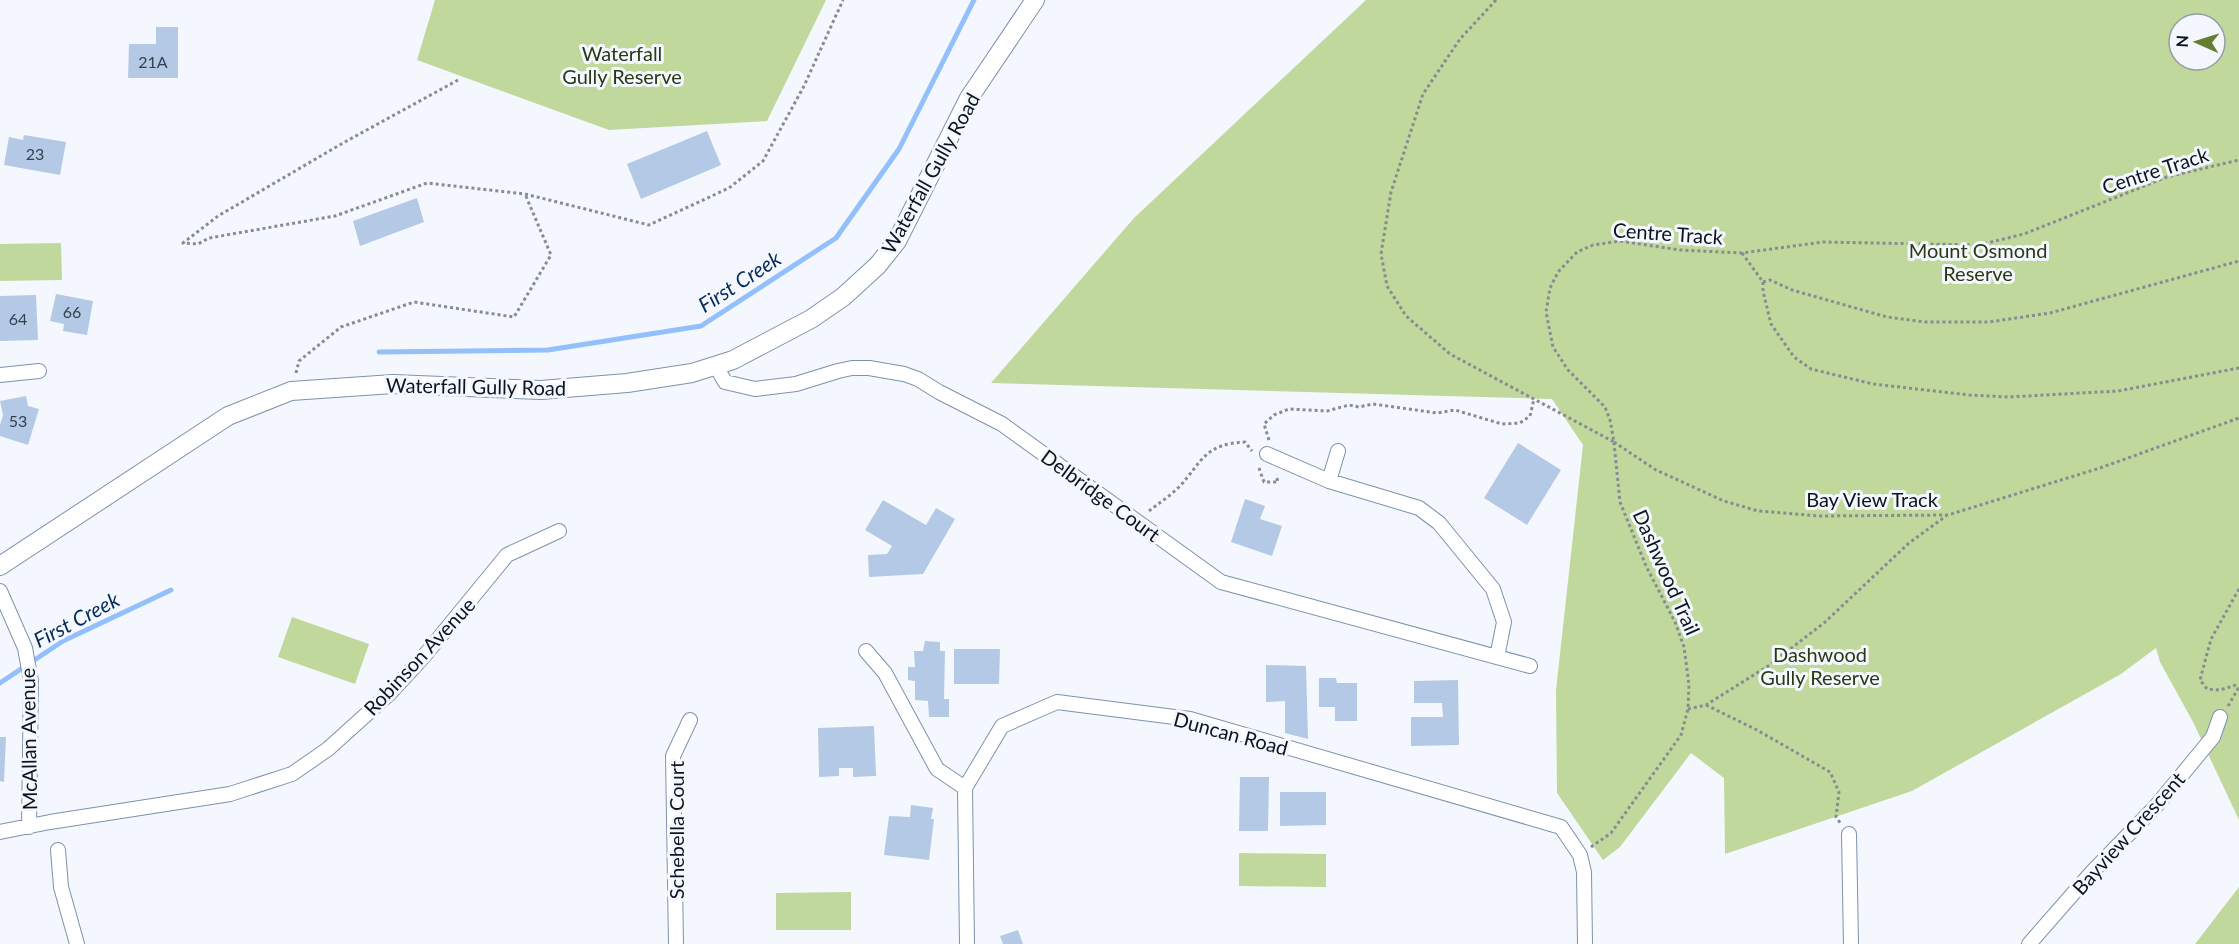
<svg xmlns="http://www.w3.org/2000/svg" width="2239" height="944" viewBox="0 0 2239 944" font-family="Lato,sans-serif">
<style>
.green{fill:#c1d89c;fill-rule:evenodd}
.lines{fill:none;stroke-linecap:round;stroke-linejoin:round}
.stream{stroke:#93c0fa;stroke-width:5}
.building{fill:#b3c9e5}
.minor-casing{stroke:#7d92ac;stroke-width:16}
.tertiary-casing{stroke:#7d92ac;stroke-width:20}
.path{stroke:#868c93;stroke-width:3;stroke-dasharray:3 3;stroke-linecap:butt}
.minor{stroke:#fff;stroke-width:14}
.tertiary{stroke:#fff;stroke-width:18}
.labels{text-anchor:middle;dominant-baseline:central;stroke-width:6;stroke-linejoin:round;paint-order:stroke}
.number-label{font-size:16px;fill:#36414f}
.park-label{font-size:20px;fill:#2c3813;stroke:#f4f8fe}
.street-label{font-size:20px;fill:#0c141d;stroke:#f4f8fe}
.water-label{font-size:21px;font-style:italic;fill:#042c57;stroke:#f4f8fe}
</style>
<rect width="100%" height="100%" fill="#f4f8fe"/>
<path class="green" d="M435 0H826L767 121 609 130 417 60Z
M1366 0H2239V820L2193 722 2160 662 2156 648 2121 674 1912 791 1725 854 1724 778 1691 753 1620 847 1603 860 1557 793 1556 690 1583 445 1552 399 991 383 1134 218ZM2179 24H2215V60H2179Z
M61 243 62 280 0 281V244Z
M292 617 369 644 355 684 278 657Z
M1239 853 1326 854V887L1239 886Z
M2239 887V944H2195Z
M851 892V930H776V893Z"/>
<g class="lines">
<path class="stream" d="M379 352 548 350 701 326 836 238 899 149 974 0
M0 683 63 641 171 590"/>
</g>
<path class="building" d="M156 27H178V78H128L129 44H156Z
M707 131 721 165 641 199 627 164Z
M24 135 66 142 60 175 4 165 9 137 23 140Z
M417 198 424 222 360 246 353 221Z
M56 294 93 301 87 335 63 331 64 324 50 321Z
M36 295 38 340 0 341V296Z
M26 396 28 406 39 409 28 445 0 436V425L3 415 0 401Z
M1518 443 1561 470 1527 525 1484 498Z
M1245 499 1265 506 1260 519 1282 526 1272 556 1231 542Z
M883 500 926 525 936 508 955 519 923 574 869 577 868 555 887 554 892 546 865 530Z
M925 641 940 642V651H945L944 699H949V717H929L928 701 915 700V681L908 680V667H915L914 651H923Z
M954 649H1000L999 684H954Z
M1266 665 1306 666 1308 739 1285 733V701L1266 702Z
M1319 678H1336L1337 683H1357V721H1335V707H1319Z
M1458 680 1459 745 1411 746V717H1443L1442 703H1414V681Z
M874 726 876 776 853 777V768H839V776L819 777 818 728Z
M0 737H6L4 782 0 781Z
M1240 777H1269L1268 831H1239Z
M1280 792H1326V825L1280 826Z
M911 805 933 808 931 819H934L929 860 884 855 889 816 910 817Z
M1018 930 1023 944H1003L1000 936Z"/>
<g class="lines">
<g class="minor-casing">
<path id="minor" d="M716 366 725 382 755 389 796 384 838 371 852 368H869L904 374 918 379 939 392 1002 424 1221 582 1530 666
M0 375 39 371
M1267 454 1329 481 1419 508 1439 523 1493 589 1504 622 1497 657
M1329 481 1338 451
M0 591 25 648 31 681 29 827
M866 651 885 673 937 769 965 788
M0 832 50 822 230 794 292 774 328 749 389 694 425 655 507 555 559 531
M1849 834 1851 944
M58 850 61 887 77 944
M676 944 673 756 690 720
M967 944 965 788 1002 726 1057 702 1190 719 1561 827 1580 855 1584 872 1585 944
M2029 944 2092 872 2157 805 2213 737 2220 717"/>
</g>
<g class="tertiary-casing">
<path id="tertiary" d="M0 566 228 416 291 391 393 384 541 390 627 383 692 373 733 360 811 319 843 297 878 265 897 241 969 98 1035 0"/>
</g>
<path class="path" d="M1496 0 1460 39 1423 94 1391 192 1381 254 1387 286 1406 316 1450 354 1614 442 1610 420 1605 407 1568 370 1553 347 1546 312 1550 288 1558 272 1577 252 1593 245 1620 241 1680 250 1742 253 1823 242 1979 245 2024 234 2167 177 2239 160
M458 80 343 143 218 216 183 243 198 244 209 238 335 216 427 183 525 194 649 225 729 188 763 161 804 86 843 0
M1742 253 1763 282
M1763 282V291L1771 324 1794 357 1811 369 1873 384 1969 395 2008 397 2118 391 2239 368
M1763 282 1770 280 1792 290 1887 317 1925 322H1989L2050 313 2239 261
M296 373 299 361 341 327 414 302 514 317 551 255 525 194
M1269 440 1264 424 1274 415 1289 409 1327 411 1349 405 1359 407 1373 404 1437 413 1455 410 1502 424 1520 423 1530 416 1534 399
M1614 442 1656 470 1724 501 1758 511 1818 516 1948 515 2100 468 2239 418
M1259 468 1264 482H1278L1276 475
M1149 511C1159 503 1170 496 1179 487 1203 461 1204 444 1245 442L1252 451
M2239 589 2211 639 2200 680 2207 689 2220 690 2239 684
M1706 705 1757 730 1830 772 1839 792 1836 817 1841 824
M2228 706 2239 687
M1688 709 1706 705 1768 666 1824 623 1909 543 1946 516
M1591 847 1611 833 1681 735 1688 709 1689 685 1684 647 1675 622 1646 566 1620 502 1614 443"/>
<use href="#minor" class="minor"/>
<use href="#tertiary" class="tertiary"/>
</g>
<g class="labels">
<g class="number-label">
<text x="153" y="61">21A</text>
<text x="35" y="153">23</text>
<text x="72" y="311">66</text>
<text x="18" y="318">64</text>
<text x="18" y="420">53</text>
</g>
<g class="park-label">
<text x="622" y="53">Waterfall<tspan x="622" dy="23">Gully Reserve</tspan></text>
<text x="1978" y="250">Mount Osmond<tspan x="1978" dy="23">Reserve</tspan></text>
<text x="1820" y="654">Dashwood<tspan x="1820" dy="23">Gully Reserve</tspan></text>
</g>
<g class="street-label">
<text transform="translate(2155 170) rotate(-18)">Centre Track</text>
<text transform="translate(930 173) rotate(-61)">Waterfall Gully Road</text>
<text transform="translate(1668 233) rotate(4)">Centre Track</text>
<text transform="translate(476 386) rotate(1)">Waterfall Gully Road</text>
<text transform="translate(1101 495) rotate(36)">Delbridge Court</text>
<text x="1872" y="499">Bay View Track</text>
<text transform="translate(1667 572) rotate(66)">Dashwood Trail</text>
<text transform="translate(419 656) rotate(-47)">Robinson Avenue</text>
<text transform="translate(1231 733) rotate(15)">Duncan Road</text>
<text transform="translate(28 739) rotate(-91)">McAllan Avenue</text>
<text transform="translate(676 830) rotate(-90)">Schebella Court</text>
<text transform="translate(2128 833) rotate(-48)">Bayview Crescent</text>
</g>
<g class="water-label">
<text transform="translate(739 281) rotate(-33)">First Creek</text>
<text transform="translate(76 619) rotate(-28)">First Creek</text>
</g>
</g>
<g transform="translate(2197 42) rotate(273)"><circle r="28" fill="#f4f8fe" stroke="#979da4" stroke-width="1.5"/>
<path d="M0-4.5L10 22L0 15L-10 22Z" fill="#647d30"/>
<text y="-9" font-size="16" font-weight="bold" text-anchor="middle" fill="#0c141d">N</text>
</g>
</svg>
